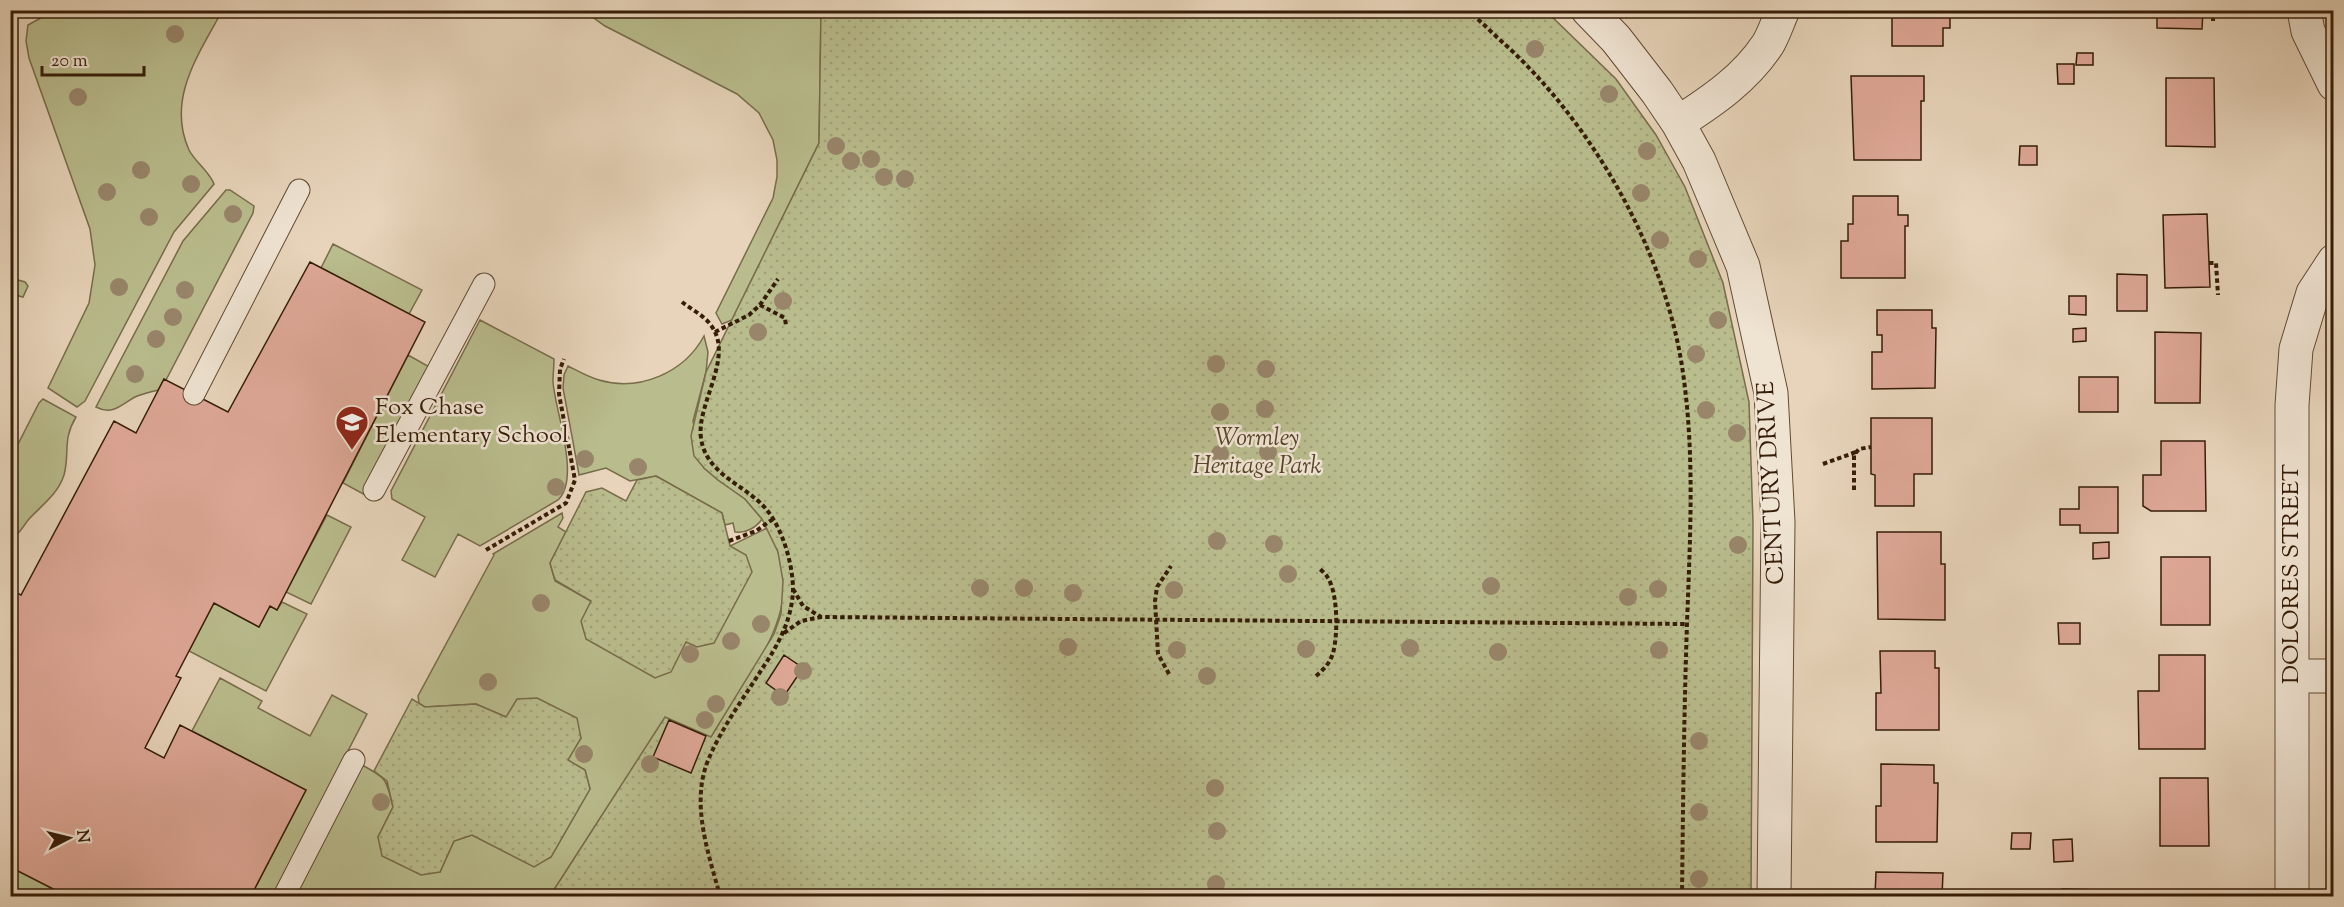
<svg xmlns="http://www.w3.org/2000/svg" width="2344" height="907" viewBox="0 0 2344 907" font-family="'Sorts Mill Goudy',serif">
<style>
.green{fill:#b9bc8d;stroke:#786c4a;stroke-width:1.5}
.park{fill:url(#park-dots);stroke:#786c4a;stroke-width:1.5}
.building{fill:#dda796;stroke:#361d08;stroke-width:1.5}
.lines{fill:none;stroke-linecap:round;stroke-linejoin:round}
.lane-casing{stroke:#624b34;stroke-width:23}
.street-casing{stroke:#624b34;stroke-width:35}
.path{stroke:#361d08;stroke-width:4;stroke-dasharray:4.5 3;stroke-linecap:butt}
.lane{stroke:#efe3d2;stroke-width:21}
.street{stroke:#efe3d2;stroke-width:33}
.tree{fill:#98856a}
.labels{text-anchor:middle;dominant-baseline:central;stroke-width:5;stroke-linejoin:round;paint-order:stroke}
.poi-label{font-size:24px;fill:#361d08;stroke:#efe3d2;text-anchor:start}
.park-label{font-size:24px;font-style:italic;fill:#574529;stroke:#efe3d2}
.street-label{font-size:24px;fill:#361d08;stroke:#efe3d2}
</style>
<defs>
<pattern id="park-dots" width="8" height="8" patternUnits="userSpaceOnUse" patternTransform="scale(1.5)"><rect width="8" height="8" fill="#b9bc8d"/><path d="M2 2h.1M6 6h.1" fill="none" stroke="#a0a178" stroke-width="1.8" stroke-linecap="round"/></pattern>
</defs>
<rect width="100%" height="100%" fill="#e7d4ba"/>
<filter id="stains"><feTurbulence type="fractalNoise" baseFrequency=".00333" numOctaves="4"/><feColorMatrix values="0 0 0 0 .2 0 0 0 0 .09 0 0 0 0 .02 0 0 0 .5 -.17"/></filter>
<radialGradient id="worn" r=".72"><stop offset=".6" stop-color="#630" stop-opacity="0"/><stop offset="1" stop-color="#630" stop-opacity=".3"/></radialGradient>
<path class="green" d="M55 10 222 11C199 54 166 99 189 150 195 162 209 171 214 184L174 232 85 401 77 407 48 388 89 303 95 265 90 229 29 58 26 41 28 25Z
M589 11H821L819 143 732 320 722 324 716 313 773 198 777 177V160L773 140 759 113 737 94 605 26 591 16Z
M226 190H230L254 206 253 213 166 380 164 379 158 390C151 392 142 394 135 397 122 404 113 416 96 407L183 241Z
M333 244 422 290 409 314 321 268Z
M11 278 25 282 28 286 23 297 11 294Z
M480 320 554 359C554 366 553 374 553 382 555 411 581 478 558 500L480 546 458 534 435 577 402 560 425 517 392 499 391 491Z
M704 336 708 352 706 372 693 421 704 468 718 480 745 499 762 519C757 527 745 534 735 532L733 523 725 525 722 513 656 476 630 481 606 468 579 475 578 469 563 388 564 375 568 366C578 371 588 377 599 380 639 392 684 373 704 336Z
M408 355 433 369 367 496 343 483Z
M43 399 76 417C62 440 70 453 64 475 58 494 42 505 29 519 23 526 20 534 11 539V458L39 403Z
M562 513 563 518 558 527 566 532 550 563 555 581 591 601 671 671 730 546 767 528C815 608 748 671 711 738L665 718 550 896H294L362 765C388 779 386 779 393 807L378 837 440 872 454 841 472 835 534 866 551 857 590 789 585 770 567 760 581 738 506 717 476 704 425 707 419 703 418 696 494 555 493 554Z
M327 515 351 527 311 604 286 592Z
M282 602 307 614 266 691 189 651 214 603 259 627 270 606 277 610Z
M220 678 262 701 258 708 310 736 332 695 367 714 273 896H251L306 790 192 731Z
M11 867 67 896H11Z"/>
<path class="park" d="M821 11H1546L1616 79 1656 135 1685 187 1723 283 1749 402 1753 523 1751 896H550L665 717 711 737 774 634 781 614 783 581 778 552 762 519 745 499 718 480 704 468 694 456 691 436 706 372 819 143Z
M656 476 722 513 730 546 746 555 752 572 714 643 697 647 686 642 671 672 655 678 586 639 581 621 591 601 555 580 550 563 586 492 602 488 626 501 637 480Z
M537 698 577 718 581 738 568 760 585 770 590 789 551 857 534 867 472 835 454 841 440 872 421 875 382 856 378 837 393 807 387 781 374 771 412 699 425 707 476 704 506 717 517 699Z"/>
<path class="building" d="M1892 10H1950V28H1943V46H1892Z
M2157 10H2203L2202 29 2157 28Z
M2077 53H2093V65H2076Z
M2057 64H2074V84H2058Z
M1851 76H1924V101H1921V160H1854Z
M2166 78H2214L2215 147 2166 146Z
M2020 146H2037V165H2019Z
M1853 196H1898V215H1908V226H1905V278H1841V241H1848V224H1853Z
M2207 214 2210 287 2165 288 2163 215Z
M310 262 425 322 277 610 270 606 259 627 214 603 176 676 181 678 145 748 164 758 180 725 306 790 251 896H67L10 867V590L21 595 114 421 136 433 164 379 228 412Z
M2117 274 2147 275V311H2117Z
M2069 296H2086V315L2069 314Z
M1877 310H1932V328H1936L1935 388 1872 389V352H1882V335H1877Z
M2086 328V341L2073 342V329Z
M2155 332 2201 333 2200 403H2155Z
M2079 377H2118V412H2079Z
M1871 418H1932V474H1914V506H1875V475L1871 474Z
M2161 441H2205L2206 511H2151L2143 506V475H2161Z
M2079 487H2118V533H2080V525H2060V509H2079Z
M1877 532H1941V564H1945V620L1878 619Z
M2109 542V558L2093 559V543Z
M2161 557H2210V625H2161Z
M2058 623H2080V644H2059Z
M1880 651H1935V668H1939V730H1876V693H1881Z
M784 655 803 668 784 696 766 683Z
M2159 655H2205V749H2139L2138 691H2159Z
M669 720 706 736 691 773 653 757Z
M1881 764 1934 765V783H1938L1937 842H1876V806H1881Z
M2160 778H2208L2209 846H2160Z
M2012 833H2031L2030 849H2011Z
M2072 839 2073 861 2054 862 2053 840Z
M1876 872 1943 873 1942 896H1875Z
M2062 889 2103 890V896H2062Z"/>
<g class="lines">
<g class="lane-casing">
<path id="lane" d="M194 394 299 190
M374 490 484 284
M284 896 354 760"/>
</g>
<g class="street-casing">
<path id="street" d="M1588 10 1616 39 1657 92 1678 123 1699 161 1743 266 1771 393 1778 522 1774 896
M2304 10 2308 31 2334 84
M1678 123C1712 101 1745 79 1768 44 1774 34 1778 21 1783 10
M2292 676H2334
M2292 896V405L2296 349 2313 293 2334 261"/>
</g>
<path class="path" d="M1466 10C1478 18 1488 29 1499 39 1591 120 1666 251 1683 373 1695 456 1690 539 1687 623 1684 714 1683 805 1682 896
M2213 10V21
M2209 263H2216L2218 295
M682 302C691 309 703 315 710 324 736 356 696 403 701 438 706 475 745 484 766 509 783 529 793 565 793 590 792 620 778 645 762 669 743 699 720 730 707 763 691 806 709 855 720 896
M760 305 785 318 786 326
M715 332 749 315 760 305 778 279
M1823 464 1856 452
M1854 490V455L1859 449 1871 447
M729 541 756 531 773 519
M486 550 566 503 575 480 559 394 560 369 564 359
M793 589 803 606 821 617 1687 624
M784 633 801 621 821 617
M1169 674 1158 654 1155 601 1157 587 1171 566
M1316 676C1324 669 1330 663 1333 653 1338 635 1338 594 1328 578 1326 574 1322 571 1319 568"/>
<use href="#lane" class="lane"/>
<use href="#street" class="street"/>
</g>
<g class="tree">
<circle cx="175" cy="34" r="9"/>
<circle cx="1535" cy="49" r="9"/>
<circle cx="1609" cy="94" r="9"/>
<circle cx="78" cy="97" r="9"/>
<circle cx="836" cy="146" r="9"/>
<circle cx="1647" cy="151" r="9"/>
<circle cx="871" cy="159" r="9"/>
<circle cx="851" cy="161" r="9"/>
<circle cx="141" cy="170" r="9"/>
<circle cx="884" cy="177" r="9"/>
<circle cx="905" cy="179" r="9"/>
<circle cx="191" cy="184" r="9"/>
<circle cx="107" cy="192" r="9"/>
<circle cx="1641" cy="193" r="9"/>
<circle cx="233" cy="214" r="9"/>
<circle cx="149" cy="217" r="9"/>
<circle cx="1660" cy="240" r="9"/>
<circle cx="1698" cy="259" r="9"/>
<circle cx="119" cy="287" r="9"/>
<circle cx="185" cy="290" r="9"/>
<circle cx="783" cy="301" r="9"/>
<circle cx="173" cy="317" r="9"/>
<circle cx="1718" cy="320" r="9"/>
<circle cx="758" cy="332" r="9"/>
<circle cx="156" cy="339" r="9"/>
<circle cx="1696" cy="354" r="9"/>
<circle cx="1216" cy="364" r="9"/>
<circle cx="1266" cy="369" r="9"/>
<circle cx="135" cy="374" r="9"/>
<circle cx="1265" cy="409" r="9"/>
<circle cx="1706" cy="410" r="9"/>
<circle cx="1220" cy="412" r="9"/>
<circle cx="1737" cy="433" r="9"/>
<circle cx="1268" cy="452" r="9"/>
<circle cx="1220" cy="454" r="9"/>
<circle cx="585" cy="459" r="9"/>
<circle cx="638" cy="467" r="9"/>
<circle cx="556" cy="487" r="9"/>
<circle cx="1217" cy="541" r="9"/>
<circle cx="1274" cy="544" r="9"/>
<circle cx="1738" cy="545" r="9"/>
<circle cx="1288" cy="574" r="9"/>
<circle cx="1491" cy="586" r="9"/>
<circle cx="980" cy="588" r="9"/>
<circle cx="1024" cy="588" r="9"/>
<circle cx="1658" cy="589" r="9"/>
<circle cx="1174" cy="590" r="9"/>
<circle cx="1073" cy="593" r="9"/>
<circle cx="1628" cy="597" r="9"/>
<circle cx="541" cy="603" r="9"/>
<circle cx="761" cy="624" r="9"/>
<circle cx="731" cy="641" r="9"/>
<circle cx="1068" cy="647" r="9"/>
<circle cx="1410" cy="648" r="9"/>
<circle cx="1306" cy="649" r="9"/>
<circle cx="1177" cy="650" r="9"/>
<circle cx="1659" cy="650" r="9"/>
<circle cx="1498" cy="652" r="9"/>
<circle cx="690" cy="654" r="9"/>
<circle cx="803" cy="671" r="9"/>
<circle cx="1207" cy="676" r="9"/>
<circle cx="488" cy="682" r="9"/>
<circle cx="780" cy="697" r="9"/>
<circle cx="716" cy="704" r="9"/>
<circle cx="705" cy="720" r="9"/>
<circle cx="1699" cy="741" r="9"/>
<circle cx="584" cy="754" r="9"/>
<circle cx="650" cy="764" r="9"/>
<circle cx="1215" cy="788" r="9"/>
<circle cx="381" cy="802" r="9"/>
<circle cx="1699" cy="812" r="9"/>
<circle cx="1217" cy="831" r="9"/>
<circle cx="1699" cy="879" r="9"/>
<circle cx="1216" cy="884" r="9"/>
</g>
<defs>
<g id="school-pin" transform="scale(1.725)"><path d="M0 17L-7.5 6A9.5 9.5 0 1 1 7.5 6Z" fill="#8f2418" stroke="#efe3d2"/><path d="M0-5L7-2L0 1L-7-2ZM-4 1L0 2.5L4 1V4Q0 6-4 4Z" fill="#fff"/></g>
</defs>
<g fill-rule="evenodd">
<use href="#school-pin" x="352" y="422"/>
</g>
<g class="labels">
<g class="poi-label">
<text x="375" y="408">Fox Chase<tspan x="375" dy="28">Elementary School</tspan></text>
</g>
<g class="park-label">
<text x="1257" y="439">Wormley<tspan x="1257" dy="28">Heritage Park</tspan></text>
</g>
<g class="street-label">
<text transform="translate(1772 483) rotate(-93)">CENTURY DRIVE</text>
<text transform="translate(2292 574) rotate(-90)">DOLORES STREET</text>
</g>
</g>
<rect width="2344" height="907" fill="none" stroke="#e7d4ba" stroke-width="36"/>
<rect x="12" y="12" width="2320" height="883" fill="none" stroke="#361d08" stroke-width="3"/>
<rect x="18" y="18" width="2308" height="871" fill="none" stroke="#361d08" stroke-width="1.5"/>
<g transform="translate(69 838) rotate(83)" stroke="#efe3d2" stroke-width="4.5" paint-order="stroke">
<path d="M0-4.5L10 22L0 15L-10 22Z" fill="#361d08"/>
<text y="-9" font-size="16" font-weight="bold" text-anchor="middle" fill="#361d08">N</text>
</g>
<path d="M42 66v9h102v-9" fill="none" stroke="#361d08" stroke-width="3"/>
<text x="51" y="66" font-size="18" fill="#361d08" stroke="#efe3d2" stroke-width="4.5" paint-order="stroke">20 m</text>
<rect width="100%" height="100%" filter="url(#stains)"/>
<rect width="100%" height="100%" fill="url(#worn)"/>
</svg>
